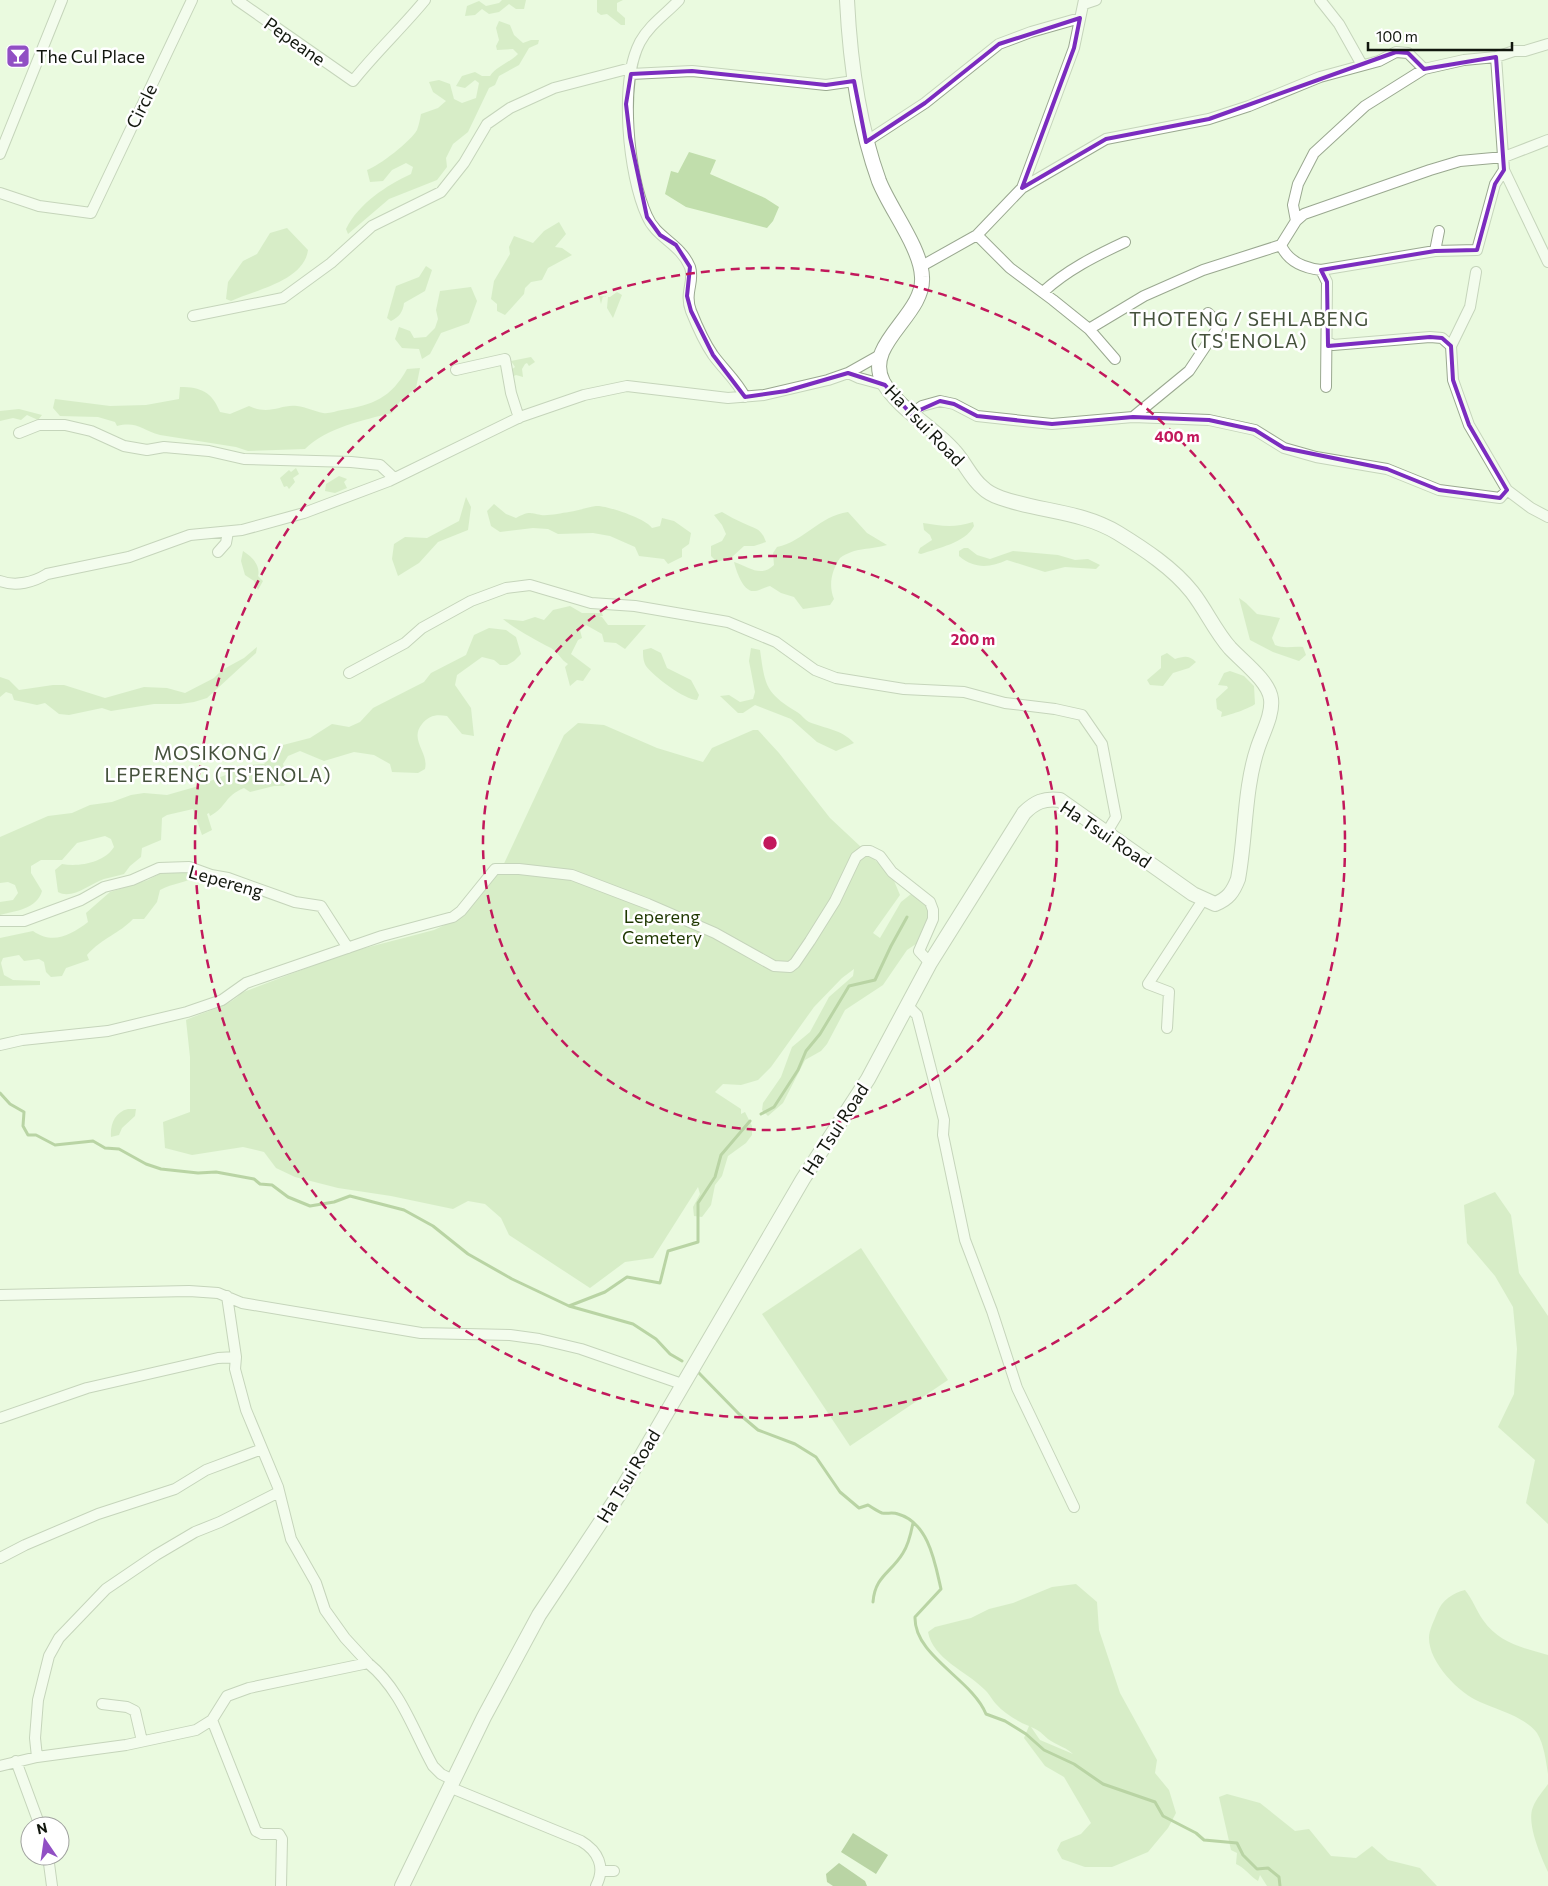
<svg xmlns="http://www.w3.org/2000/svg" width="1548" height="1886" viewBox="0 0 1548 1886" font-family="Commissioner,sans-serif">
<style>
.green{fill:#c1deac;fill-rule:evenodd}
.water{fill:#7fa75e}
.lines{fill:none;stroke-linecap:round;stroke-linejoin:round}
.stream{stroke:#7fa75e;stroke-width:3}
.street-casing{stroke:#9aa890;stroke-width:12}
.secondary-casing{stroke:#9aa890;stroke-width:16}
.street{stroke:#fff;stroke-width:10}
.secondary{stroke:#fff;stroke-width:14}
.marked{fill:none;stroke:#7b2cbf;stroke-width:4;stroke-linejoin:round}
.ring{fill:none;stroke:#c2185b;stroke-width:2.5;stroke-dasharray:9 6}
.labels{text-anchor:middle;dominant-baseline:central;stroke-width:5;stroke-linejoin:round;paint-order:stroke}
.street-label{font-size:18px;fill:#12170e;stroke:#fff}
.poi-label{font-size:18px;fill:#12170e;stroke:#fff;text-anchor:start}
.park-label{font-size:18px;fill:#1e3701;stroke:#fff}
.neighbourhood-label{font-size:19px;letter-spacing:1px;fill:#45523c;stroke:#fff}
.centre{fill:#c2185b;stroke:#fff;stroke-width:2.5}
.ring-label{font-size:15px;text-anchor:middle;font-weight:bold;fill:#c2185b;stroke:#fff;stroke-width:5;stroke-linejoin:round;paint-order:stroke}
</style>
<rect width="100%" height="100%" fill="#eafadf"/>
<path class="green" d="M502 0H526L524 9H516L509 4 499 12 489 14 482 9 475 15 465 16 467 6 479 1 486 6 499 3Z
M597 0H623L617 3V11L625 18V25H621L607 14 601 15 597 12Z
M499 21 510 25 514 35 523 43 531 40H539L538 44 529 48 519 65 499 76 495 85 489 88 468 132 453 144 446 158 447 167 437 180 389 199 348 234 346 229C358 204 387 185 411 174L413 167 406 163 392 170 383 181 370 182 367 170C379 166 411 141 417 130 419 125 420 119 421 114L438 108 446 101 433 92 429 82 439 80 450 84 454 99 462 103 476 98 479 83 475 80 465 88 456 86 462 76 475 72 482 76H490C497 66 509 63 518 54L513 49 497 50 496 46 499 40 496 28Z
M689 152 716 160 710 174 765 198 779 207 773 221 767 228 686 207 665 194 671 171 678 173Z
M559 222 566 234 555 247 562 248 572 255 548 268 542 280 531 282 525 288 524 294 505 315 497 311V304L491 299 494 281 510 254 509 247 514 236 533 243 544 231Z
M287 228 308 250C304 281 255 290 231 301L226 299 228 282 243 261 257 254 270 233Z
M426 266 432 270 425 291 404 303C403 312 399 317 391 321L387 318 396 286 419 277Z
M471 287 477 301 469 323 441 333 430 354 422 359 419 349 402 348 395 339 399 327 410 331 414 338 426 337 435 328 438 319 436 310 440 291Z
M617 292 622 295 613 318 607 308 608 297 603 296 601 304 599 296 610 297Z
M531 357 535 362 529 366 527 363 525 364 522 369 523 377 516 375 512 377 511 370 515 367 511 361Z
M420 368 416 388 401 400 392 413C363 420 326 428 305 449L248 451 236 447 160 435C142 430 137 421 117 426L115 422 98 417 60 416 53 408 55 399 110 406 146 405 179 399 180 387C201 387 212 392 220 412L230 414 249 406C270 416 280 404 297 406 306 407 314 411 323 413 329 414 336 411 342 410 373 405 391 398 407 369Z
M19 409 42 415 38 420 27 415 21 420 13 418 0 421V411Z
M296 468 299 474 293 478 295 482 289 489 287 486 284 487 280 478 289 470 291 472Z
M339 476 347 479 344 482 347 488 335 493 325 491 326 484Z
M466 497 471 507 468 530 438 542 419 563 398 576 392 559 394 544 405 537 427 538 459 521Z
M494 504 506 514 516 518C530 511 528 513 541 515 549 516 561 513 569 512 578 511 587 507 596 506 606 505 647 519 652 528L660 526 662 518 674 521 691 533 689 544 682 549V557L668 564 664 559 639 556 635 547 610 536 593 533 558 534 548 529 533 528 500 532 491 526 487 511Z
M722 512C729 516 736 520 743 523 756 529 761 528 766 542L754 546H744L732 557 717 562 711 556V546L722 541 726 534 722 525 714 515Z
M848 512 867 533 887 545C871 550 855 547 840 558 832 570 828 585 834 599L830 605 803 609 794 597 781 593 770 586C765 587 759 591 755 591 743 593 736 570 734 562 749 567 761 578 774 565L773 553 777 547C805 541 819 516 848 512Z
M973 522 974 526C965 543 938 548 921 554L918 553 920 548 932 540 930 535 924 530 923 523C941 526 955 528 973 522Z
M964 548H968L977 555 990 559 1013 551 1058 555 1075 560 1088 559 1100 565 1096 569 1065 567 1045 572 1007 560C990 568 974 569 959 556V551Z
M243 551C251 556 261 565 258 576L263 581 258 590 254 581 245 575 241 561Z
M1239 598 1246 603 1257 614 1280 618 1272 638 1275 645C1284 649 1293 646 1303 647L1306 655 1299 661 1273 652 1250 640Z
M570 606 582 613H602L603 616H599L602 617 608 625H646L625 649 616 643 604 642 602 634 586 625 580 630 582 638 578 640 571 654 591 669 583 681 577 680 570 686 565 667 568 664C561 660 558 652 551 648 538 641 516 630 503 619L523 621 535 617 544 620 553 610Z
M489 628 506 630 516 637 521 654 514 661 507 665H500L494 660 482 657 457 675 455 685 471 708 474 736 462 734 447 716C437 714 429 715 422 724 409 740 429 752 425 769L418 773 392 772 390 764 374 755 354 752 324 761 300 751 288 756 283 764 288 780 284 786H274L250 792 244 788C224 796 227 807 210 816L209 813 207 814 212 830 202 835 193 809 167 815 162 818 161 840 142 848 141 857 130 866 124 874C118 876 111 877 104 879 90 884 72 900 58 892L55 870 62 864C79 867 104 863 114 847L111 839 105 836 77 843 62 860H41L31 866V873L42 891C37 909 15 911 0 915V902L13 900 18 893 15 885 8 882 0 883V837L48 816 72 813 90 805 112 802 131 795 144 793 167 795 195 787 251 765 264 764 283 745 310 738 332 724 349 727 360 722 373 708 424 682 431 673 466 655 474 635Z
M257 647 256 653 207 698 194 702 180 704H154L111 711 102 708 69 715 59 714 45 703 37 705 14 700 12 694 6 692 0 697V677L9 680 19 690 53 685H64L105 698 144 687 167 688 185 693 214 678 222 670 244 658Z
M651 648 661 653 667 668 691 680 699 695 697 700C685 700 653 676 646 666 643 661 643 655 643 650Z
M751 648 760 650C765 685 765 693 797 712 802 715 805 720 809 722 826 729 841 729 854 743L836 751 817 742 791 719 755 705 743 713H738L720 696 729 695 740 702 753 699 755 692 749 661Z
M1167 653 1175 659C1184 656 1189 655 1196 662L1189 668 1173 673 1163 686 1150 685 1147 680 1161 668V656Z
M1230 671 1244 676 1254 686 1255 704C1251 708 1227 716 1221 717L1222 712 1217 709 1216 699 1228 688 1227 686 1218 685 1224 673Z
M578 723 604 725 657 748 703 762 712 748 753 730H758L779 753 830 818 892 876 900 895 873 933 880 938 901 902 911 894 925 902 928 913V924L919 942 907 950 883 985 845 1010 827 1044 821 1051 805 1060 783 1103 768 1116 762 1110 763 1103 781 1077 792 1047 810 1032 829 997 853 976 854 969 842 978 814 1007 771 1067 758 1080 741 1085 723 1084 715 1092 741 1109V1114L745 1112 752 1126V1135L746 1143 728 1156 722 1176 715 1185 711 1205 702 1217 694 1216 693 1207 700 1194 698 1187 653 1258 625 1262 590 1288 509 1235 501 1218 485 1204 468 1201 453 1209 391 1196 338 1188 295 1177 276 1168 264 1152 243 1147 192 1155 165 1148 163 1122 190 1112V1057L186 1020C203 1012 231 1006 241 993L346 953 434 930 464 916 482 888 501 870 564 735Z
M186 872 198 874C189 883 172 883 160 890L157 902 144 919H133C119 934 103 937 87 955L89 960 66 968 62 976 51 977 46 972 44 962 39 959 24 961 19 955 3 958 1 963 4 975 13 980 40 981V985L0 986V938L33 931C53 945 71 935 88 922L86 913 110 892 148 880 161 873Z
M128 1109H136L135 1116 122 1128 119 1135 111 1137C110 1124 115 1112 128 1109Z
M1495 1192 1511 1215 1519 1273 1548 1316V1524L1526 1503 1535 1460 1498 1427 1514 1394 1517 1349 1513 1307 1495 1276 1467 1243 1464 1205Z
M861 1248 948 1380 850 1446 762 1314Z
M1076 1584 1097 1602 1099 1630 1120 1693 1157 1760 1155 1773 1169 1790 1176 1813 1168 1828 1148 1852 1112 1867H1085L1062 1859 1057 1850 1061 1842 1081 1834 1091 1823 1064 1777 1045 1766 1024 1738 1029 1726C1017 1721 1005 1714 996 1704 992 1700 989 1693 984 1689 966 1671 933 1659 928 1632L935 1627 971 1618 989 1609 1013 1603 1052 1587ZM1031 1727C1043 1732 1042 1735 1051 1741 1059 1746 1067 1748 1073 1754L1040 1740Z
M1465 1590C1473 1600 1476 1610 1483 1620 1499 1643 1523 1648 1548 1655V1774C1546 1761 1544 1744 1537 1733 1527 1718 1496 1709 1480 1702 1459 1693 1429 1663 1429 1638 1429 1630 1434 1621 1437 1613 1442 1600 1453 1593 1465 1590Z
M1548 1784V1872C1541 1857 1526 1823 1533 1807 1536 1799 1543 1791 1548 1784Z
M1227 1794 1260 1803 1295 1831 1309 1829 1331 1856 1356 1858 1372 1846 1388 1860 1420 1868 1437 1886H1267L1260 1875 1258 1881C1250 1876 1244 1867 1236 1864L1237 1853 1231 1850 1219 1797Z"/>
<path class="water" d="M853 1833 888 1855 876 1874 841 1852Z
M839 1863 865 1881 867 1886H833L827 1882 826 1874Z"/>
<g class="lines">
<path class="stream" d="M0 1093 10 1104 24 1112 23 1126 28 1135H36L55 1145 93 1141 105 1148 119 1149 146 1164 161 1169 198 1173 216 1172 254 1179 260 1184 272 1185 288 1197 310 1206 334 1202 350 1196 404 1210 433 1226 468 1254 512 1279 569 1306 633 1324 656 1339 670 1354 682 1361
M761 1114 774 1107 798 1070 806 1051 820 1034 849 986 875 980 891 946 907 917
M569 1306 605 1292 627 1277 660 1283 668 1251 698 1242V1203L715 1177 721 1155 750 1121
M698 1372 739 1414 758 1430 795 1444 816 1457 840 1492 859 1508 868 1505C873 1508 877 1511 882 1513 887 1514 893 1512 898 1514 929 1523 935 1563 941 1589L915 1617C914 1656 972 1679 986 1714L1005 1721 1026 1734 1044 1750 1074 1764 1103 1784 1155 1802 1163 1816 1196 1833 1204 1840 1237 1843 1243 1855 1257 1869 1268 1868 1279 1877 1280 1886
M873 1602C875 1576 891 1573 903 1553 909 1544 911 1533 913 1523"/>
<g class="street-casing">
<path id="street" d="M237 0 353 81C375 53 402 28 425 0
M679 0C666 14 650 24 640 42 619 82 628 175 647 216 656 238 680 243 690 267 695 282 684 292 691 311 697 326 704 342 713 355 724 370 737 381 745 397
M1320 0 1339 24 1362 65
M1084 4 1096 0
M1496 57 1504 170 1548 262
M631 74 692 71 826 85 854 81
M867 141 925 103 999 44 1031 32 1080 18
M0 154 62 0
M1022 188 1106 139 1209 119 1249 106 1320 77 1379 61 1396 52 1408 53 1424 69
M0 193 39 206 91 213 192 0
M1296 221 1304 214 1430 170 1460 161 1504 157 1548 140
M977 235 1010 268 1053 300 1089 329 1144 296 1203 270 1281 245 1296 221 1293 205 1298 184 1314 153 1365 106 1424 69 1464 60 1496 57 1514 51H1525L1548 44
M1281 245C1288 262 1304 268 1321 270L1435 251 1477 250 1495 184 1504 170
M1435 251 1439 231
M920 267 977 235 1022 188 1074 48 1084 0
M1321 270 1327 282 1326 387
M1043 292C1067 270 1095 256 1125 242
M193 316 283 298 331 263 372 226 441 192 464 163 487 124 510 108 554 88 631 68
M1089 329 1115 359
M1328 342 1333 345 1430 337 1442 338 1451 346 1453 380 1469 425 1507 490
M1451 346 1470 307 1476 272
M456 370 505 359 511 393 519 418
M848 373 859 378 885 385
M911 414 922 406 940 401 954 404 977 416 1052 424 1133 417 1209 420 1255 430 1284 448 1316 457 1387 469 1439 490 1500 498 1507 490 1531 508 1548 517
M1133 417 1189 371 1217 329 1214 319 1208 313
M19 433 39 425H65L91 431 124 446 147 450 164 447 209 451 244 459 351 462 380 465 394 478
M218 552 226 543 228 532
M0 581C16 587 34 582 47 574L129 557 190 535 242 530 304 513 389 481 520 417 584 395 627 386 728 398 764 395 828 380 848 373 880 355
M349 673 405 643 422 628 471 601 506 588 530 585 591 603 635 606 728 622 776 642 815 670 836 678 904 689 964 692 1005 703 1055 709 1082 715 1102 744 1116 817 1107 832
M0 921H24L81 900 104 887 132 880 159 868 189 867 211 875 228 878 295 902 321 906 348 948
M907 1005 917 1015 944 1120 943 1135 965 1240 992 1311 1017 1388 1074 1507
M1167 1028 1169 992 1148 984 1203 900
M0 1045 22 1040 108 1031 187 1012 222 1000 246 983 266 976 382 936 453 917 461 911 495 869H519L572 875 648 904 715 933 774 966 790 967 795 963 810 941 835 901 856 857 864 851H870L880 856 892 872 930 902 933 910V919L919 951 930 963
M0 1295 189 1291 218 1293 242 1303 421 1333 510 1335 539 1339 581 1349 682 1384
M227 1296 236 1357 235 1369 246 1410 278 1487 291 1539 316 1583 325 1610 345 1638 368 1663
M0 1418 87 1388 218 1358 236 1357
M0 1558 25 1545 98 1514 175 1489 206 1470 262 1449
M102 1704 127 1707 135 1711 142 1741
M212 1720 256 1831 262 1834H279L282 1839 281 1886
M37 1757 35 1738 38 1700 49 1656 59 1638 106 1589 156 1555 195 1532 220 1522 279 1492
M16 1761 40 1826
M0 1766 37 1757 126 1745 196 1730 212 1720 227 1696 249 1688 368 1663C401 1690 413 1730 433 1766L441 1774 453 1780
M449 1787 581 1841C598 1851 606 1867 596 1886
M48 1856 52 1886
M602 1871H614"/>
</g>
<g class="secondary-casing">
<path id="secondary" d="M402 1886 484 1717 539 1615 618 1496 803 1179 868 1079 930 963 1024 813C1035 802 1044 798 1060 800L1193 894 1215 904C1228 899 1233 892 1238 879 1246 836 1244 788 1258 747 1263 732 1273 714 1271 699 1269 681 1242 661 1230 648 1215 631 1206 610 1192 592 1173 568 1144 549 1118 533 1082 511 1041 512 1001 498 995 496 987 492 982 487 971 478 965 463 955 452 934 427 900 411 883 382 863 344 925 315 922 277 921 248 890 209 879 181 858 123 850 61 847 0"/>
</g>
<use href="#street" class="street"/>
<use href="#secondary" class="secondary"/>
</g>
<path d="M0 0H1548V1886H0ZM1080 18 1074 48 1022 188 1106 139 1209 119 1396 52 1408 53 1424 69 1496 57 1504 170 1495 184 1477 250 1435 251 1321 270 1327 282 1328 346 1430 337 1442 338 1451 346 1453 380 1469 425 1507 490 1500 498 1439 490 1387 469 1284 448 1255 430 1209 420 1133 417 1052 424 977 416 954 404 940 401 911 414 885 385 848 373 786 391 745 397 713 355 691 311 687 296 690 267 676 245 660 235 647 217 630 137 626 104 631 74 692 71 826 85 854 81 866 142 925 103 999 44Z" fill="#eafadf" fill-opacity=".55" fill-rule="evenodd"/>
<path class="marked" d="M1080 18 1074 48 1022 188 1106 139 1209 119 1396 52 1408 53 1424 69 1496 57 1504 170 1495 184 1477 250 1435 251 1321 270 1327 282 1328 346 1430 337 1442 338 1451 346 1453 380 1469 425 1507 490 1500 498 1439 490 1387 469 1284 448 1255 430 1209 420 1133 417 1052 424 977 416 954 404 940 401 911 414 885 385 848 373 786 391 745 397 713 355 691 311 687 296 690 267 676 245 660 235 647 217 630 137 626 104 631 74 692 71 826 85 854 81 866 142 925 103 999 44Z"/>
<g class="ring">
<circle cx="770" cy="843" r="287"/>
<circle cx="770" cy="843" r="575"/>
</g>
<defs>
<g id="bar-square" transform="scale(1.25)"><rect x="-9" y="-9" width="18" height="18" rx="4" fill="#914fc4" stroke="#fff"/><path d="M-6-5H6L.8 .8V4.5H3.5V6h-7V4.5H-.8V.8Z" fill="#fff"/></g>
</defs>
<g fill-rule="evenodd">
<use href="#bar-square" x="18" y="56"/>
</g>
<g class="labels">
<g class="street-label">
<text transform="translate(295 41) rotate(35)">Pepeane</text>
<text transform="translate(141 106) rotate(-64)">Circle</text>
<text transform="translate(925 425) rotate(46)">Ha Tsui Road</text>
<text transform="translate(1106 834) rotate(34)">Ha Tsui Road</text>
<text transform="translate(226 881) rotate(16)">Lepereng</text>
<text transform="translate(835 1129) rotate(-57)">Ha Tsui Road</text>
<text transform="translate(628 1476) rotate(-59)">Ha Tsui Road</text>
</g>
<g class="poi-label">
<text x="36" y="56">The Cul Place</text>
</g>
<g class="park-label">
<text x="662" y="916">Lepereng<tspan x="662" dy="21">Cemetery</tspan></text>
</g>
<g class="neighbourhood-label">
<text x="1249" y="318">THOTENG / SEHLABENG<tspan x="1249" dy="22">(TS'ENOLA)</tspan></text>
<text x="218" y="752">MOSIKONG /<tspan x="218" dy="22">LEPERENG (TS'ENOLA)</tspan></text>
</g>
</g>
<circle cx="770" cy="843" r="8" class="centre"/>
<g class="ring-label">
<text x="1177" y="442">400 m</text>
<text x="973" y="645">200 m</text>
</g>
<g transform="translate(45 1841) rotate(347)"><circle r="24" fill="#ffffff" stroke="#a0a29f"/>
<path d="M0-4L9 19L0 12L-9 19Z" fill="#914fc4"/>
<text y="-8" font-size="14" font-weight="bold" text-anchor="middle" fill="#12170e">N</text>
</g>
<path d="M1368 42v8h144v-8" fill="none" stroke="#12170e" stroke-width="2.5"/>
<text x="1376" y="42" font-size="15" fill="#12170e" stroke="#ffffff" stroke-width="4" paint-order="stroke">100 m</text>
</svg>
